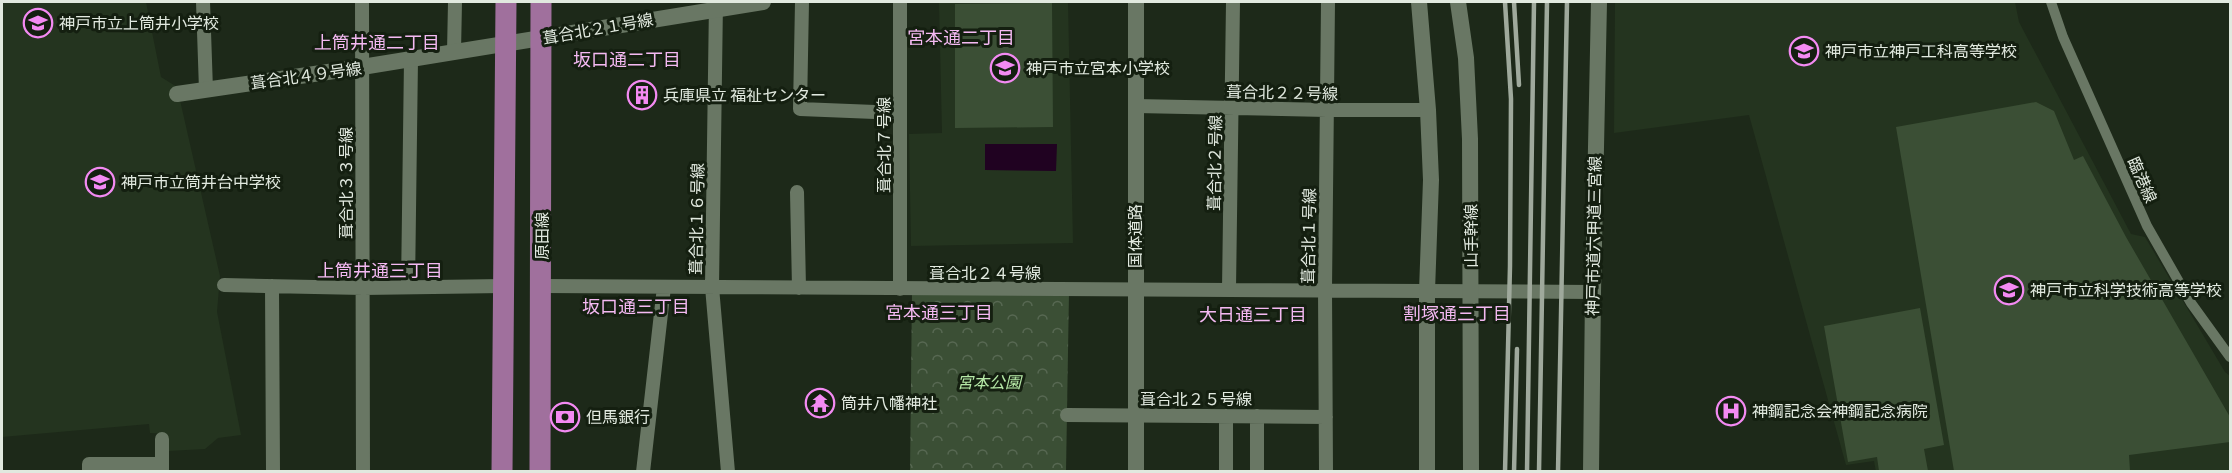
<svg xmlns="http://www.w3.org/2000/svg" width="2232" height="473" viewBox="0 0 2232 473" font-family="Bitter,'Noto Sans JP',serif">
<style>
.built{fill:#24341f}
.park{fill:url(#park-crowns)}
.pitch{fill:#3b4f35}
.water{fill:#200221}
.lines{fill:none;stroke-linecap:round;stroke-linejoin:round}
.pedestrian{stroke:#697764;stroke-width:10}
.minor{stroke:#697764;stroke-width:14}
.tertiary{stroke:#697764;stroke-width:16}
.primary{stroke:#a0709d;stroke-width:21}
.rail{stroke:#9fa99c;stroke-width:4.5}
.labels{text-anchor:middle;dominant-baseline:central;stroke-width:6;stroke-linejoin:round;paint-order:stroke}
.poi-label{font-size:16px;fill:#e1e9df;stroke:#141f10;text-anchor:start}
.street-label{font-size:16px;fill:#e1e9df;stroke:#141f10}
.park-label{font-size:16px;font-style:italic;fill:#b6e9a7;stroke:#141f10}
.neighbourhood-label{font-size:18px;fill:#f4b9f2;stroke:#141f10}
</style>
<defs>
<pattern id="park-crowns" width="20" height="18" patternUnits="userSpaceOnUse" patternTransform="scale(1.5)"><rect width="20" height="18" fill="#3b4f35"/><path d="M2 6a3 3 0 1 1 6 0M12 15a3 3 0 1 1 6 0" fill="none" stroke="#576852"/></pattern>
</defs>
<rect width="100%" height="100%" fill="#1d2919"/>
<path class="built" d="M2 2H146L161 77 177 87 220 276 217 312 241 435 218 438 205 449 168 451 167 434 150 433 149 424 2 437Z
M939 2H1068L1073 243 911 246 909 134 942 133Z
M1615 2H2015L2019 22 2131 234 2145 237 2225 372 2230 376V471L1876 472 1874 461 1846 465 1749 115 1614 133Z"/>
<path class="park" d="M1069 292 1066 471 910 472 912 293Z"/>
<path class="pitch" d="M1052 3 1053 127 955 128V4Z
M2036 102 2054 111 2074 160 2083 156 2126 237 2230 417V442L2129 455 2130 471H1954L1896 127Z
M1920 308 1944 445 1924 449 1928 471H1879L1877 457 1848 462 1824 326Z"/>
<path class="water" d="M985 144H1057L1056 171 985 170Z"/>
<g class="lines">
<path class="pedestrian" d="M2051 2 2063 37 2147 226 2191 303 2230 357"/>
<path class="minor" d="M203 2 206 90
M362 2 363 472
M716 2 712 287 728 472
M802 2 800 109 900 113
M900 2V289
M454 52 455 2
M1136 106 1327 110H1428
M797 192 799 288
M224 285 363 288 503 286
M272 286 273 472
M542 286 1593 292
M408 287 411 59
M1229 289 1233 2
M1067 415 1326 417
M1226 416V472
M162 439V472
M89 472V464H162
M643 472 664 287
M1257 472V416
M1326 472 1325 289 1328 2"/>
<path class="tertiary" d="M1419 2 1428 110 1431 180 1427 291V472
M1458 2 1466 58 1470 139 1471 472
M177 94 362 67 763 2
M1136 472V2
M1591 472 1593 292 1599 2"/>
<path class="primary" d="M502 472 506 2
M540 472 541 2"/>
<path class="rail" d="M1514 2 1519 85
M1505 472 1510 266 1511 99 1505 2
M1514 472 1517 349
M1527 472 1534 2
M1539 472 1547 2
M1558 472 1567 2"/>
</g>
<defs>
<g id="school-ring" transform="scale(1.5)"><circle r="9.5" fill="#141f10" stroke="#f38af2" stroke-width="1.5"/><path d="M0-5L7-2L0 1L-7-2ZM-4 1L0 2.5L4 1V4Q0 6-4 4Z" fill="#f38af2"/></g>
<g id="building-ring" transform="scale(1.5)"><circle r="9.5" fill="#141f10" stroke="#f38af2" stroke-width="1.5"/><path d="M-4-6H4V6H1V3H-1V6H-4ZM-2.5-4.3h1.7v1.8h-1.7ZM.8-4.3h1.7v1.8H.8ZM-2.5-1h1.7V.8h-1.7ZM.8-1h1.7V.8H.8Z" fill="#f38af2"/></g>
<g id="temple-ring" transform="scale(1.5)"><circle r="9.5" fill="#141f10" stroke="#f38af2" stroke-width="1.5"/><path d="M0-6L5-2H3V0L6.5 2.5H4V6H1.5V3h-3V6H-4V2.5H-6.5L-3 0V-2H-5Z" fill="#f38af2"/></g>
<g id="hospital-ring" transform="scale(1.5)"><circle r="9.5" fill="#141f10" stroke="#f38af2" stroke-width="1.5"/><path d="M-5-5h3v3.5h4V-5h3V5h-3V1.5h-4V5h-3Z" fill="#f38af2"/></g>
<g id="bank-ring" transform="scale(1.5)"><circle r="9.5" fill="#141f10" stroke="#f38af2" stroke-width="1.5"/><path d="M-6-4H6V4H-6ZM0-2.3a2.3 2.3 0 1 0 0 4.6a2.3 2.3 0 1 0 0-4.6Z" fill="#f38af2"/></g>
</defs>
<g fill-rule="evenodd">
<use href="#school-ring" x="38" y="23"/>
<use href="#school-ring" x="1804" y="51"/>
<use href="#school-ring" x="1005" y="68"/>
<use href="#building-ring" x="642" y="95"/>
<use href="#school-ring" x="100" y="182"/>
<use href="#school-ring" x="2009" y="290"/>
<use href="#temple-ring" x="820" y="403"/>
<use href="#hospital-ring" x="1731" y="411"/>
<use href="#bank-ring" x="565" y="417"/>
</g>
<g class="labels">
<g class="poi-label">
<text x="59" y="23">神戸市立上筒井小学校</text>
<text x="1825" y="51">神戸市立神戸工科高等学校</text>
<text x="1026" y="68">神戸市立宮本小学校</text>
<text x="663" y="95">兵庫県立 福祉センター</text>
<text x="121" y="182">神戸市立筒井台中学校</text>
<text x="2030" y="290">神戸市立科学技術高等学校</text>
<text x="841" y="403">筒井八幡神社</text>
<text x="1752" y="411">神鋼記念会神鋼記念病院</text>
<text x="586" y="417">但馬銀行</text>
</g>
<g class="street-label">
<text transform="translate(598 29) rotate(-10)">葺合北２１号線</text>
<text transform="translate(306 76) rotate(-8)">葺合北４９号線</text>
<text transform="translate(1282 93) rotate(1)">葺合北２２号線</text>
<text transform="translate(884 145) rotate(-90)">葺合北７号線</text>
<text transform="translate(1215 163) rotate(-89)">葺合北２号線</text>
<text transform="translate(2142 180) rotate(66)">臨港線</text>
<text transform="translate(346 183) rotate(-90)">葺合北３３号線</text>
<text transform="translate(697 219) rotate(-89)">葺合北１６号線</text>
<text transform="translate(542 236) rotate(-90)">原田線</text>
<text transform="translate(1135 236) rotate(-90)">国体道路</text>
<text transform="translate(1309 236) rotate(-89)">葺合北１号線</text>
<text transform="translate(1471 236) rotate(-90)">山手幹線</text>
<text transform="translate(1594 236) rotate(-89)">神戸市道六甲道三宮線</text>
<text x="985" y="273">葺合北２４号線</text>
<text x="1196" y="399">葺合北２５号線</text>
</g>
<g class="park-label">
<text x="989" y="382">宮本公園</text>
</g>
<g class="neighbourhood-label">
<text x="961" y="38">宮本通二丁目</text>
<text x="377" y="43">上筒井通二丁目</text>
<text x="627" y="60">坂口通二丁目</text>
<text x="380" y="271">上筒井通三丁目</text>
<text x="636" y="307">坂口通三丁目</text>
<text x="939" y="313">宮本通三丁目</text>
<text x="1457" y="314">割塚通三丁目</text>
<text x="1253" y="315">大日通三丁目</text>
</g>
</g>
<rect width="2232" height="473" fill="none" stroke="#e1e9df" stroke-width="6"/>
</svg>
